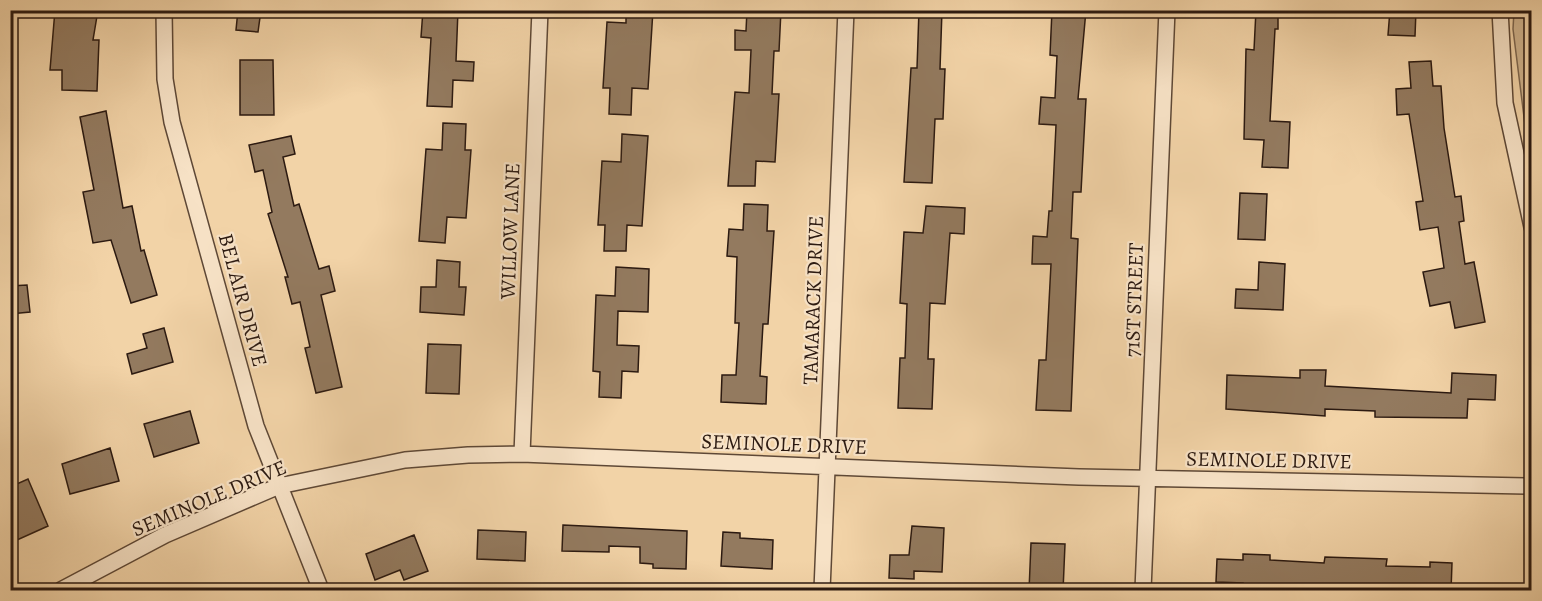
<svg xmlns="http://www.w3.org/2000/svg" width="1542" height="601" viewBox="0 0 1542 601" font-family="Alegreya,serif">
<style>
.green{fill:#d0b48e;stroke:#7e6750;stroke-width:1.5}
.building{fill:#937a5f;stroke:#2c1a11;stroke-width:1.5}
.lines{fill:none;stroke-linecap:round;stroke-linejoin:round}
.minor-casing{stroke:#5e4836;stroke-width:18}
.minor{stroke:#f7e2c6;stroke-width:15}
.labels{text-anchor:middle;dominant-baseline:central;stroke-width:4.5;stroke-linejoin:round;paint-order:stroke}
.street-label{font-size:21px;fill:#2c1a11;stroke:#f7e2c6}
</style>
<rect width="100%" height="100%" fill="#f2d3a7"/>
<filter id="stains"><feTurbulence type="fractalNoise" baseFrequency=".00333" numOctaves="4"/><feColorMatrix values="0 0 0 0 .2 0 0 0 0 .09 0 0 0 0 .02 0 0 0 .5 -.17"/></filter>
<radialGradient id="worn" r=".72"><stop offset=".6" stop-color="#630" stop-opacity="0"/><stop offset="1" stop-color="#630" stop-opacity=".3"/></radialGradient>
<path class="green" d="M1514 11H1531V173L1513 29Z"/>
<path class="building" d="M55 10H98L93 40H99L97 91 62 90V70H50Z
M238 10H261L258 32 236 30Z
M423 10H458L456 61 474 62 473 81 453 80 452 107 427 106 431 38 421 37Z
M626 10H653L648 89 632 88 631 115 609 114 610 88H603L607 22 626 23Z
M747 10H781L779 51H774L772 94H779L775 162 756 161 755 186H728L735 92 749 93 751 50H735V30L746 31Z
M919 10H942L940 69H945L943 119H935L932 183 904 182 911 68H917Z
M1052 10H1086L1078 99H1086L1081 192H1073L1071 238 1078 239 1071 411 1036 410 1039 360H1046L1051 264H1032L1033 236 1047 237 1049 211H1052L1056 125 1039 124 1041 97 1055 98 1057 56 1050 55Z
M1256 10H1278V29H1275L1270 121 1290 122 1288 168 1262 167 1264 140 1244 139 1246 49 1254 50Z
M1390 10H1416L1415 36 1388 35Z
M240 60H273L274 115H240Z
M1431 61 1433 86H1441L1444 128 1455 197 1461 196 1464 221 1459 222 1465 264 1474 262 1485 322 1455 328 1450 302 1430 306 1423 272 1444 268 1438 227 1420 230 1416 202 1423 201 1409 114 1397 115 1396 89 1411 88 1409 62Z
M106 111 123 208 132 206 141 251 144 250 157 295 131 303 111 240 93 243 83 192 94 190 80 117Z
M443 123 466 124 465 150H471L466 218 447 217 445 243 419 241 426 149 442 150Z
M622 134 648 136 642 226 627 225 626 251H604L605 225H598L602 161 621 162Z
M291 136 295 154 283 157 294 206 299 204 319 269 329 266 335 291 321 295 342 387 316 393 305 348 310 347 300 302 292 304 285 277H288L268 214 272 212 263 170 255 172 249 145Z
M1240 193 1267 194 1265 240 1238 239Z
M744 204 768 205 767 231H774L768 324H763L760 376 767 377 766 404 721 402 722 375H736L739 323H735L737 257 727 256 729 229 743 230Z
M926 206 965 208 964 234 950 233 945 304 930 303 928 359H934L932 409 898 408 900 358H905L907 304 900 303 904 232 923 233Z
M437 260 460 262 459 287H466L464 315 420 312 421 287H436Z
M1259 262 1285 264 1283 310 1235 308 1236 289 1258 290Z
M616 267 649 269 648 312 618 311 617 345 639 346 638 372 622 371 621 398 599 397 600 372 593 371 596 295 615 296Z
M27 285 30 312 10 314V286Z
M164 328 173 362 132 374 127 354 147 348 143 334Z
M428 344 461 345 459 394 426 393Z
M1300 370H1326L1325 386 1451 393 1452 373 1496 375 1495 400 1468 399 1467 418 1375 417V411L1325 409V416L1226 409 1227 375 1300 378Z
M190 411 199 443 154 457 144 424Z
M110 448 119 481 70 494 62 464Z
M28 479 48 526 17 540 10 525V487Z
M563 525 687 531 686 569 653 568V564L640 563V547L609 546V552L562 551Z
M912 526 944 528 942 572 914 571V579L889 578 890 555H909Z
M478 530 526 532 525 561 477 559Z
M723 532 740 533V538L773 540 772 569 721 566Z
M414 535 428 571 404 580 400 570 375 580 366 554Z
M1031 543 1065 544 1063 591H1029Z
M1243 554 1270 555V560L1324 563 1325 557 1387 559 1386 566 1430 567V562L1452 563 1451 591 1385 588V591H1243V583L1216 582 1217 559 1243 560Z"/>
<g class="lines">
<g class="minor-casing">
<path id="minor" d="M164 10 165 79 172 122 256 426 321 590
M1500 10 1505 103 1532 227
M522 454 540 10
M61 590 165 535 279 486 405 460 468 455 522 454 1079 477 1532 486
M822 590 846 10
M1143 590 1167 10"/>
</g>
<use href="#minor" class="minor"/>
</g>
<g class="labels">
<g class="street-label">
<text transform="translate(510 231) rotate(-88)">WILLOW LANE</text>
<text transform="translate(243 300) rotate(75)">BEL AIR DRIVE</text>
<text transform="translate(813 300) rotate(-88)">TAMARACK DRIVE</text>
<text transform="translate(1134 300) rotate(-88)">71ST STREET</text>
<text transform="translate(784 444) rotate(2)">SEMINOLE DRIVE</text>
<text transform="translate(1269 460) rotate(1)">SEMINOLE DRIVE</text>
<text transform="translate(209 498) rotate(-23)">SEMINOLE DRIVE</text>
</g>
</g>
<rect width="1542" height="601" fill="none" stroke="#f2d3a7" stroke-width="36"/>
<rect x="12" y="12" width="1518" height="577" fill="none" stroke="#2c1a11" stroke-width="3"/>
<rect x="18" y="18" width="1506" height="565" fill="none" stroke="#2c1a11" stroke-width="1.5"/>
<rect width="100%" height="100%" filter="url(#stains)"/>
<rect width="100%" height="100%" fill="url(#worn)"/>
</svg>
